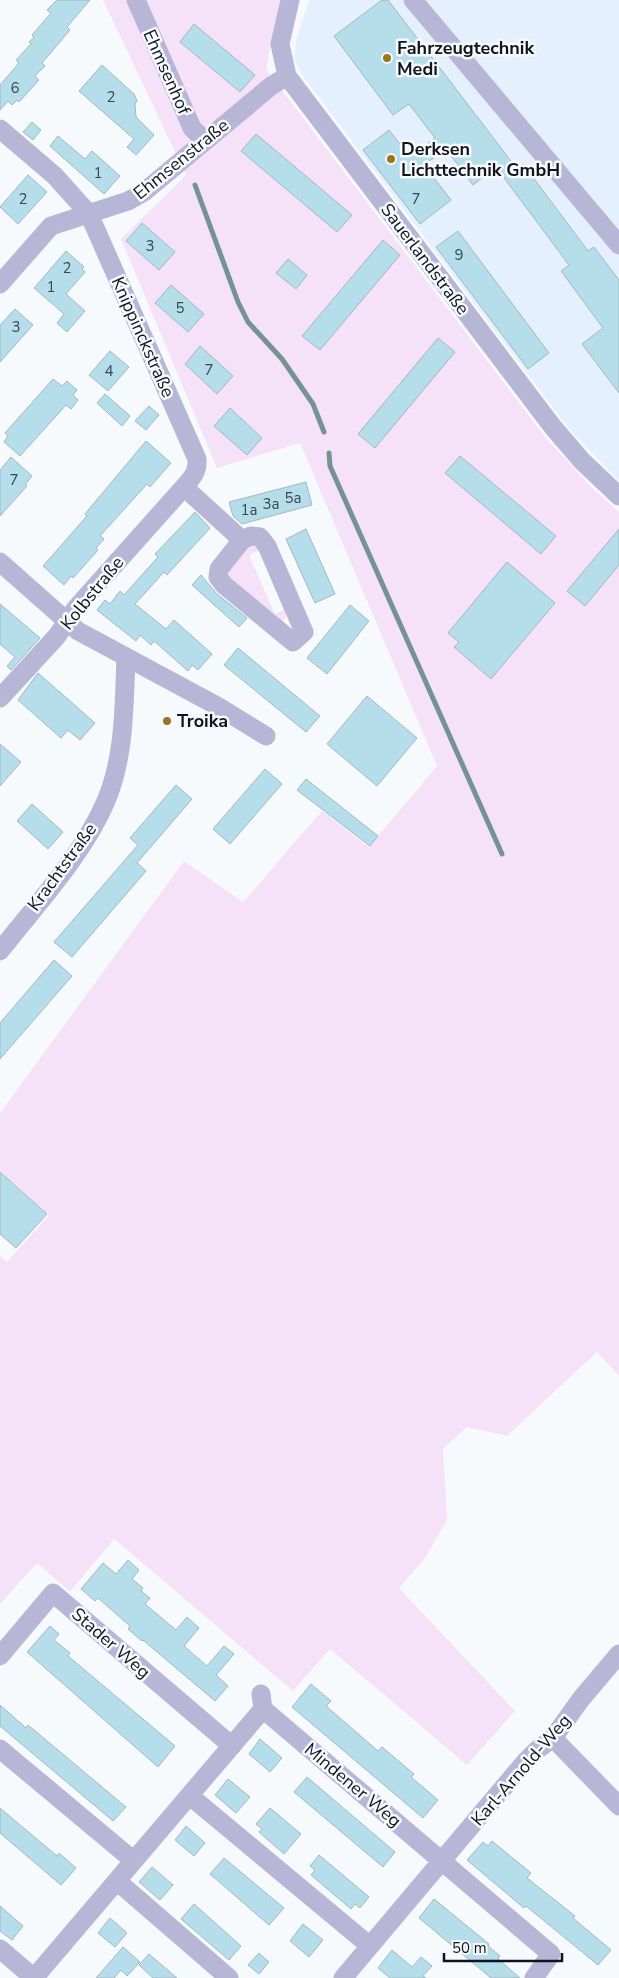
<svg xmlns="http://www.w3.org/2000/svg" width="619" height="1978" viewBox="0 0 619 1978" font-family="'Nunito Sans',sans-serif">
<style>
.built{fill:#e5f0fe}
.green{fill:#f6e2f8}
.lines{fill:none;stroke-linecap:round;stroke-linejoin:round}
.stream{stroke:#749391;stroke-width:5}
.building{fill:#b5ddea;stroke:#a2b8c0}
.minor{stroke:#b8b6d7;stroke-width:19}
.poi-dot{fill:#9c7522;stroke:#f7fafd;stroke-width:2}
.labels{text-anchor:middle;dominant-baseline:central;stroke-width:5;stroke-linejoin:round;paint-order:stroke}
.number-label{font-size:15px;fill:#3a474f}
.poi-label{font-size:18px;font-weight:bold;fill:#11151b;stroke:#f7fafd;text-anchor:start}
.street-label{font-size:18px;fill:#11151b;stroke:#f7fafd}
</style>
<rect width="100%" height="100%" fill="#f7fafd"/>
<path class="built" d="M309 0H619V481L569 429 302 75 294 60 296 41Z"/>
<path class="green" d="M103 0H280L266 69 545 437 592 488 619 512V1376L597 1352 507 1436 467 1427 443 1449 447 1520 425 1558 399 1588 515 1711 467 1765 330 1649 293 1691 114 1539 70 1592 37 1563 0 1604V1256L7 1262 49 1215 0 1171V1113L184 861 243 902 322 811 369 847 437 766 300 443 217 468 121 239 186 175Z
M252 545 260 550 249 555 275 614 285 609 287 614 284 620 279 621 229 581 226 569 245 547Z"/>
<g class="lines">
<path class="stream" d="M195 185 238 302 248 322 282 359 313 404 324 432
M329 453 330 466 502 854"/>
</g>
<path class="building" d="M57 0H90L67 27 70 30 42 63 45 66 35 76 39 80 19 102 17 100 12 105 8 101 0 110V85L19 63 16 60 31 44 29 42 34 37 32 35 51 13 47 10Z
M382 0H388L517 169 523 164 588 251 594 247 619 280V393L582 344 603 328 561 271 569 265 496 167 473 185 446 149 424 165 451 200 420 224 363 150 389 130 410 157 435 138 409 104 393 115 334 36Z
M194 24 255 75 240 92 180 42Z
M102 65 134 94 137 101 135 104 136 117 154 135 136 155 127 147 134 139 79 91Z
M32 122 41 130 33 140 23 132Z
M256 134 352 215 337 232 241 151Z
M58 136 85 159 92 151 120 176 104 194 50 146Z
M28 175 47 192 18 224 0 207Z
M142 223 175 252 159 270 126 241Z
M458 231 549 353 528 369 436 247Z
M383 240 400 255 320 350 302 336Z
M66 251 84 267 82 269 85 272 66 294 85 311 67 332 57 323 64 314 34 288Z
M288 259 307 275 296 289 276 273Z
M171 285 204 314 188 332 155 303Z
M15 309 33 325 0 362V325Z
M438 338 455 352 375 448 358 434Z
M200 346 233 376 217 394 185 364Z
M110 351 129 367 108 391 89 375Z
M53 379 62 386 67 381 77 390 73 395 78 400 71 409 66 405 20 456 4 442 8 436 5 433Z
M105 394 130 416 122 426 97 403Z
M149 406 159 415 146 430 135 421Z
M230 408 262 438 247 455 214 426Z
M146 441 171 463 150 487 147 484 128 505 100 536 104 539 96 548 98 550 73 578 71 576 64 585 43 566 87 516 85 514Z
M460 456 556 536 541 554 445 473Z
M11 457 32 476 25 485 27 486 0 516V470Z
M306 482 312 505 242 524 233 516 229 502Z
M195 512 210 528 167 575 164 572 135 604 166 629 174 620 212 654 198 670 192 665 188 671 154 641 151 645 140 635 136 641 97 610 105 600 110 604 120 591 124 595 158 557 155 554Z
M306 529 335 594 315 603 286 539Z
M619 529V565L585 606 567 591Z
M507 562 555 603 491 679 454 647 459 642 448 633Z
M201 575 217 594 247 618 239 627 192 585Z
M0 604 40 638 11 670 7 666 15 657 0 644Z
M350 605 369 621 327 674 307 658Z
M238 648 320 716 306 732 224 665Z
M38 673 95 723 80 740 68 730 61 738 18 700Z
M367 696 417 738 377 786 327 744Z
M0 744 21 762 0 786Z
M265 769 282 784 230 844 213 829Z
M306 779 378 836 370 846 297 790Z
M176 785 192 799 137 863 146 871 72 957 54 942 138 845 130 838Z
M32 804 63 832 48 849 17 821Z
M54 960 72 976 0 1059V1023Z
M0 1172 47 1214 16 1248 0 1234Z
M128 1560 139 1570 132 1579 143 1588 141 1591 150 1598 145 1604 176 1630 187 1617 199 1628 184 1646 207 1666 224 1646 234 1654 216 1675 228 1686 215 1701 143 1640 142 1641 128 1629 130 1626 98 1598 95 1601 81 1589 103 1563 116 1574Z
M50 1626 59 1634 54 1640 70 1653 68 1656 175 1746 158 1767 27 1652Z
M311 1684 331 1701 326 1706 378 1751 382 1747 414 1774 411 1777 438 1800 423 1818 292 1707Z
M0 1705 26 1728 28 1725 126 1807 113 1821 0 1726Z
M260 1739 282 1758 270 1772 249 1754Z
M307 1777 395 1852 383 1867 294 1792Z
M228 1779 250 1797 236 1813 215 1795Z
M0 1808 57 1856 59 1853 76 1868 61 1885 0 1833Z
M270 1808 301 1834 284 1854 259 1832 262 1829 256 1824Z
M186 1826 205 1843 194 1856 175 1840Z
M492 1841 531 1873 527 1878 575 1916 573 1918 611 1950 598 1965 526 1906 524 1908 467 1860 483 1842 488 1846Z
M319 1855 369 1897 360 1908 355 1904 351 1909 311 1875 315 1870 310 1866Z
M224 1858 284 1908 269 1925 210 1874Z
M152 1867 173 1885 160 1900 139 1882Z
M434 1899 489 1944 488 1946 500 1956 498 1959 520 1978H491L419 1918Z
M194 1904 241 1946 229 1960 181 1919Z
M0 1906 23 1926 12 1940 0 1931Z
M110 1918 127 1933 115 1947 98 1933Z
M303 1924 323 1940 309 1957 290 1941Z
M123 1947 140 1962 127 1976 121 1970 114 1978H96Z
M392 1950 412 1967 421 1957 432 1966 423 1976 426 1978H390L378 1968Z
M259 1953 269 1962 259 1974 248 1965Z
M149 1954 177 1978H153L139 1965Z"/>
<g class="lines">
<path class="minor" d="M136 0 192 128 205 141
M290 0 280 44 287 76 552 426 582 461 619 496
M413 0 619 245
M0 129 55 176 89 214 197 459C198 472 192 478 184 487L76 608 57 636 0 698
M0 284 51 226 128 201 144 192 271 86 287 76
M184 487 242 540 219 569 218 577 224 585 293 642 304 632 267 546 260 537 251 536 242 540
M0 562 78 631 219 707 266 736
M0 951C36 905 83 855 106 801 125 756 124 705 126 657
M0 1656 53 1593 232 1746
M261 1694 263 1709 551 1954 534 1978
M553 1738 619 1806
M0 1749 134 1861
M190 1796 370 1946
M117 1881 229 1978
M0 1949 34 1978
M34 1978 263 1709
M343 1978 525 1762 537 1750 553 1738 581 1699 619 1654"/>
</g>
<g class="poi-dot">
<circle cx="387" cy="58" r="5"/>
<circle cx="391" cy="159" r="5"/>
<circle cx="167" cy="721" r="5"/>
</g>
<g class="labels">
<g class="number-label">
<text x="15" y="88">6</text>
<text x="111" y="97">2</text>
<text x="98" y="173">1</text>
<text x="23" y="199">2</text>
<text x="416" y="199">7</text>
<text x="150" y="246">3</text>
<text x="459" y="255">9</text>
<text x="67" y="268">2</text>
<text x="51" y="287">1</text>
<text x="180" y="308">5</text>
<text x="16" y="327">3</text>
<text x="209" y="370">7</text>
<text x="109" y="371">4</text>
<text x="14" y="480">7</text>
<text x="293" y="498">5a</text>
<text x="271" y="504">3a</text>
<text x="249" y="510">1a</text>
</g>
<g class="poi-label">
<text x="397" y="48">Fahrzeugtechnik<tspan x="397" dy="21">Medi</tspan></text>
<text x="401" y="149">Derksen<tspan x="401" dy="21">Lichttechnik GmbH</tspan></text>
<text x="177" y="721">Troika</text>
</g>
<g class="street-label">
<text transform="translate(167 72) rotate(66)">Ehmsenhof</text>
<text transform="translate(181 159) rotate(-39)">Ehmsenstraße</text>
<text transform="translate(425 259) rotate(53)">Sauerlandstraße</text>
<text transform="translate(143 337) rotate(66)">Knippinckstraße</text>
<text transform="translate(92 593) rotate(-51)">Kolbstraße</text>
<text transform="translate(62 867) rotate(-54)">Krachtstraße</text>
<text transform="translate(111 1643) rotate(41)">Stader Weg</text>
<text transform="translate(521 1770) rotate(-49)">Karl-Arnold-Weg</text>
<text transform="translate(353 1785) rotate(40)">Mindener Weg</text>
</g>
</g>
<path d="M444 1953v8h118v-8" fill="none" stroke="#11151b" stroke-width="2.5"/>
<text x="452" y="1953" font-size="15" fill="#11151b" stroke="#f7fafd" stroke-width="4" paint-order="stroke">50 m</text>
</svg>
